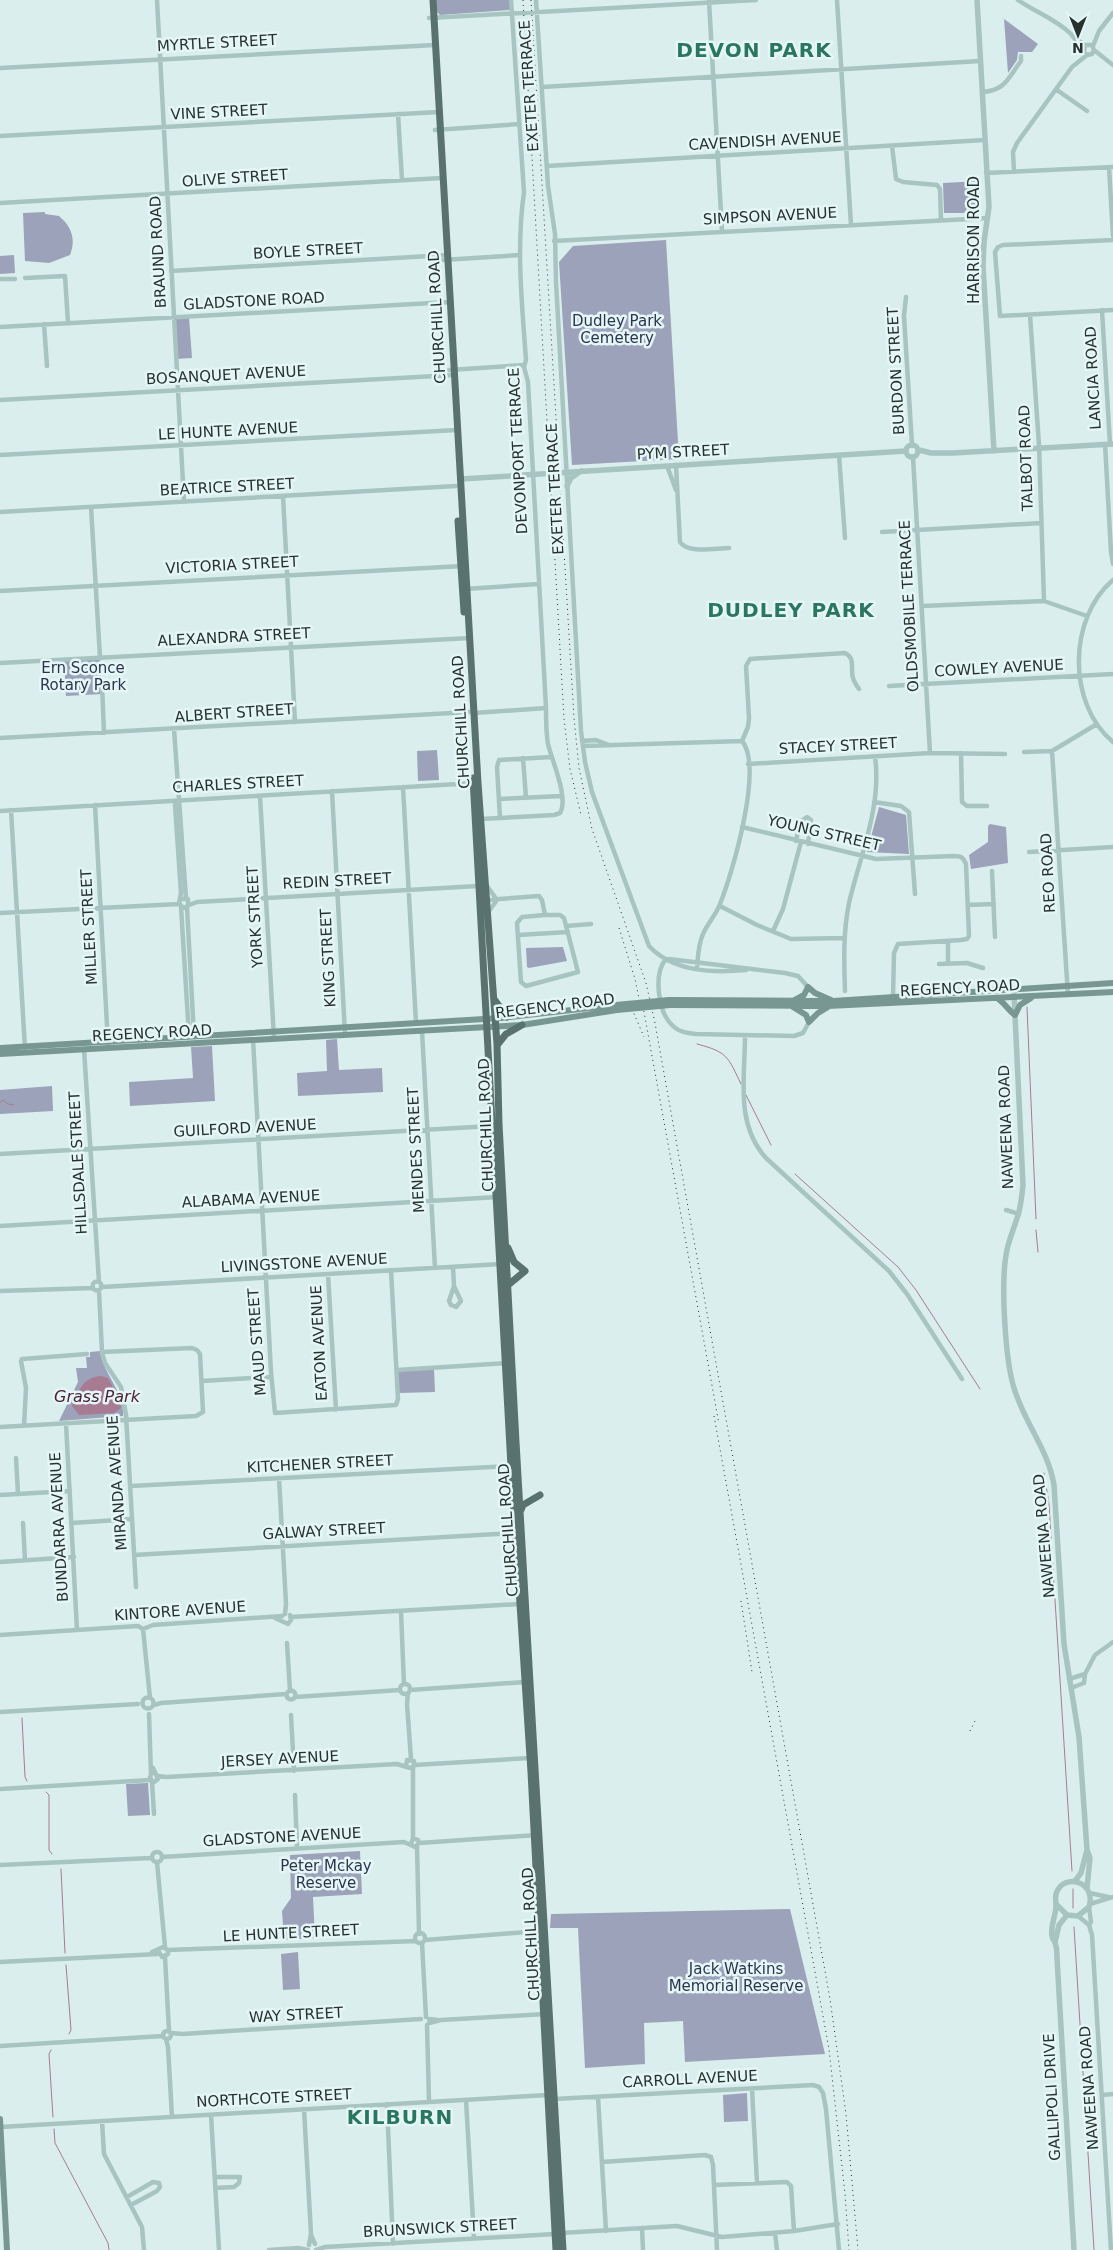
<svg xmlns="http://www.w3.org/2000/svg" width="1113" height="2250" viewBox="0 0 1113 2250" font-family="'DejaVu Sans',sans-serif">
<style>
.green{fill:#9ca2ba}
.water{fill:#a77c92}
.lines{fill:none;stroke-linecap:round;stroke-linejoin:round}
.stream{stroke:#a77c92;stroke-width:1}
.minor{stroke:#a7c4c1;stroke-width:4.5}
.tertiary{stroke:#a7c4c1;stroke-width:5.5}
.secondary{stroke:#799792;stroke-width:6}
.primary{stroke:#5a726d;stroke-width:7}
.rail{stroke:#27322f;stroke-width:1;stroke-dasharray:1 4;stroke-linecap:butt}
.secondary-bridge{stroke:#799792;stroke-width:6}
.labels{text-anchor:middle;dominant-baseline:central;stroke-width:5;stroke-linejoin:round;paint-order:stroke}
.street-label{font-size:15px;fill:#27322f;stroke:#e5f6f6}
.park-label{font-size:15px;fill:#2e334d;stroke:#e5f6f6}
.water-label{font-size:16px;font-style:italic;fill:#4d2237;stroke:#e5f6f6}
.district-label{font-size:20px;font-weight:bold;letter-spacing:1px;fill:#2a765f;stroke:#e5f6f6}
</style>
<rect width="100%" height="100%" fill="#daeeed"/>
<path class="green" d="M436 0H510V10L440 15 436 11Z
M1004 19 1038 44 1032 52H1018L1017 60 1008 73Z
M980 181 981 185 973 186V202H978V210H970V205L964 213H944L943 183Z
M45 212V214L59 216C72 227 76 239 70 255L49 263 25 261 23 213Z
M666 240 679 459 572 465 559 262 573 246Z
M14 255 15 273 0 274V256Z
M174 317H189L192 358 176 359Z
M100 657 102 694 66 696 64 659Z
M437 750 439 780 418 781 417 751Z
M879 807 906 815 909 854 867 852Z
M990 824 1006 827 1008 863 971 869 969 855 988 842V826Z
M563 947 567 961 529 968 527 967 526 948Z
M337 1039 339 1070 382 1068 383 1092 298 1096 297 1073 327 1071 326 1040Z
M212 1046 215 1101 130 1106 129 1082 193 1078 191 1047Z
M52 1086 53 1111 0 1114V1090Z
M100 1351C103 1374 125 1392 123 1416L59 1421 78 1382 76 1368H87L86 1357H90V1352Z
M434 1369 435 1392 399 1393 398 1371Z
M148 1783 150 1815 128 1816 126 1784Z
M360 1851 362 1894 313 1897 315 1938 284 1940 282 1911 291 1898 290 1855Z
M790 1909 825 2054 685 2062 683 2021 644 2023 645 2064 585 2068 578 1928H550L551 1914Z
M298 1952 300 1989 283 1990 281 1954Z
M747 2093 748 2121 724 2122 723 2095Z"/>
<path class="water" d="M101 1376 108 1378 118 1397 121 1408 114 1413 79 1415 72 1406C78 1391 83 1377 101 1376Z"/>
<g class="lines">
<path class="stream" d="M1027 1007 1036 1219
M697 1044C728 1052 728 1057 741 1084
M746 1095 771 1145
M0 1103 3 1100 8 1104 14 1105
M795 1174 898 1267 916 1290 980 1389
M1036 1230 1038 1252
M1044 1473 1049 1504 1072 1871
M22 1718 25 1777 27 1781
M46 1792 49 1795V1850L52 1854
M61 1869 65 1953
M1073 1889V1908
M1074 1927 1094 2250
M66 1965 71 2030 69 2034
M51 2050 49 2054 53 2117
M54 2129 55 2143 108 2243 109 2250"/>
<path class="minor" d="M157 0 184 502
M536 0 548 186 555 234 556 282 581 731 585 762 592 792 649 946C673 972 713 973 746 970
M837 0 851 225
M1018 0C1035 12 1056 19 1071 34 1075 39 1079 44 1083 49
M709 1 722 231
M429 18 756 0
M1077 40 1085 45H1092L1094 50 1092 54 1087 55 1084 52 1085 45
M1093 46 1099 31 1113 13
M1094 50 1113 65
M0 68 435 45
M542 87 980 61
M1057 90 1087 111
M982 92C1005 91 1008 78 1021 61V56
M398 114 402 180
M435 130 519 124
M0 136 439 112
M892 146 896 179 903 182 937 185 940 189 941 220
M547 166 984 140
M1109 167 1113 236
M1014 172 1013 152 1017 143 1072 67 1087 55
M986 173 1113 167
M0 203 442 178
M1113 240 1003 245 998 247 995 252 1000 316 1113 310
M554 241 988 218
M443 260 520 255
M171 271 447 255
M25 278 65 276 68 323
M0 279H15
M906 297 904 316 912 445
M1102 310 1110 444
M1030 315 1039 445 1044 601
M44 324 47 366
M0 327 450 302
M449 370 524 365
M0 400 454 375
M1105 444 1111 552 1113 564
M0 455 457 430
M839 455 845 538
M913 457 930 753
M676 465 680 542C688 554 715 548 729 548
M667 466 676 490
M283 496 295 722
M91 507 100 657
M0 512 456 486
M882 532 1041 523
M1113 580C1068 618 1067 704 1113 742
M465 589 538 584
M0 591 463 566
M922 606 1044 601 1087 616
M0 663 470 638
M102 684 104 733
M889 686 1113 674
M474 713 546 708
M174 729 186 898
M0 738 470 712
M582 741 596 740 609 745
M742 741 748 727 749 718 746 666 750 659 845 653C856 658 850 669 853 678 854 682 857 686 859 689
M583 746 742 741
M1052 751 1068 995
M1024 752 1052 751 1097 724
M961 753 962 802 967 806H987
M523 758 526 798
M748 764 930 753 1005 754
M403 787 416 1023
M332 791 345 1034
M260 796 274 1038
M499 799 561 796
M178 801 175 805 181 893 179 903 183 908 188 906V899H180
M874 802 901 806 909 812 915 894
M95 805 108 1044
M11 810 25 1049
M0 811 475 783
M500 818 497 767 499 760 552 757
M480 819 554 815 560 813C569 798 552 761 548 744 546 733 546 720 546 708L528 382 524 367 526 360C522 304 516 248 524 192L511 0
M742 827 876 859 954 856C961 856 963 857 966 864L969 936 967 939 961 940 898 944 894 953 893 997
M796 841 800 822 807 817 811 820 808 844
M1029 852 1113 847
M992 871 995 937
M487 886 497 900 489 911
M486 900 539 896 542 900 545 915H560L564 918 578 972 526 986 521 982 517 923 522 917 545 915
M189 905 197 902 478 886
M968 905 994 904
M720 906 757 925 791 939 843 938
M181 907 189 1036
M187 907 194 1036
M0 913 179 904
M566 926 591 924
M773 931 783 909 801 842
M518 935 568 932
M948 941V963
M666 959C653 974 658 1013 673 1026 679 1032 688 1033 696 1034L794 1036 803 1033 809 1022
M669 959 785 973 798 976 808 987
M939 964 967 963 983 968
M697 968C698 957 698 945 703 934 707 924 716 915 720 904 732 874 764 767 742 741
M845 991C844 961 843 933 849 903 860 856 882 806 875 757
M422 1031 435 1268
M745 1036C745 1078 735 1124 766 1158L889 1271 907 1294 962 1379
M253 1039 271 1372 275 1413 396 1405 398 1399 391 1270
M84 1049 99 1282
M0 1154 492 1126
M1006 1210 1019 1214
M0 1226 498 1197
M453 1267 454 1286 449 1301 451 1305 456 1307 461 1301 454 1286
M328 1274 336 1410
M92.5 1286a4.5 4.5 0 1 1 9 0a4.5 4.5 0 1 1-9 0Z
M102 1287 501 1264
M99 1290 102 1352 105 1363 121 1387 126 1415 136 1587
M0 1291 93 1288
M397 1370 508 1363
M202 1381 271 1377
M66 1424 77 1630
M24 1426 26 1388 21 1361 22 1359 87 1354
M0 1427 196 1416 203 1412 200 1354 197 1350 192 1348 102 1352
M16 1458 18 1494
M279 1478 286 1604 285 1614
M131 1486 511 1466
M0 1495 70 1491
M23 1523 25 1560
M72 1523 132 1519
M134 1555 515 1533
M0 1562 74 1557
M401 1612 404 1684
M291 1617 520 1604
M275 1618 288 1624 291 1620 290 1615
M143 1629 150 1698
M0 1635 138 1626 143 1629 153 1625 282 1616
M287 1643 290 1691
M1069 1679 1085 1674
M400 1689a5 5 0 1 1 10 0a5 5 0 1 1-10 0Z
M1071 1688 1084 1683 1085 1674 1095 1655 1113 1642
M410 1690 525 1682
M286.5 1695a4.5 4.5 0 1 1 9 0a4.5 4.5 0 1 1-9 0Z
M408 1693 407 1704 411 1759
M295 1697 400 1690
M142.5 1703a5.5 5.5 0 1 1 11 0a5.5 5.5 0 1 1-11 0Z
M154 1705 161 1703 286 1694
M0 1712 138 1704
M149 1714 151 1775
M291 1715 294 1771
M415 1765 530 1758
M413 1768V1838
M158 1776 166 1777 397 1764 410 1768 414 1766V1761L407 1760 406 1766
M150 1777 153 1783 158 1779 153 1768
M152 1782 154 1814
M0 1789 150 1780
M295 1795 297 1848
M419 1843 537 1835
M417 1846 419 1934
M152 1857a5 5 0 1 1 10 0a5 5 0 1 1-10 0Z
M162 1857 404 1842 415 1847 419 1843 418 1840 413 1838 411 1844
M157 1862 165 1947
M0 1865 151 1858
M1090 1893 1108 1897
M1090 1904 1113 1897
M1078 1916 1089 1925 1092 1935 1111 2250
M1089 1925 1091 1922 1089 1907
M415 1938a5 5 0 1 1 10 0a5 5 0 1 1-10 0Z
M425 1940 540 1931
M422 1943 426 2017
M168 1950 416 1941
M152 1952 163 1947 168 1950V1954L162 1957 158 1950
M165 1957 169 2031
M0 1962 158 1954
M429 2019 438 2020
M429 2023 441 2020 545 2014
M427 2025 429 2101
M163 2035a4 4 0 1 1 8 0a4 4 0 1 1-8 0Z
M171 2033 182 2034 421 2019
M166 2039 168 2047 172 2117
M0 2046 163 2036
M752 2089 757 2183
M1103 2095 1113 2094
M598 2097 606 2231
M554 2099 813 2085 819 2087 823 2093 826 2109 839 2250
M466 2100 474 2238
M387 2104 393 2244
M304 2109 311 2234 309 2245
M211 2115 219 2250
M102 2121 104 2154 142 2227 144 2250
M1 2127 548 2095
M602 2162 705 2155 711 2157 713 2165 717 2250
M215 2177H240L239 2183 234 2187 215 2188
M714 2185 787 2182 791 2186 794 2231
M127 2197 153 2182 159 2183 160 2187 157 2191 131 2205
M642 2228 643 2250
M561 2233 677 2226 722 2237 794 2231 838 2224
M775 2233 777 2250
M311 2235 315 2244
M269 2250 298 2248 308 2250
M316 2250 325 2247 555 2234"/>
<path class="tertiary" d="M977 0 989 207 984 242 983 266 994 451
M906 451a6 6 0 1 1 12 0a6 6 0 1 1-12 0Z
M919 450 931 453H953L1113 444
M461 479 906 451
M567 486 571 478 581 471
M1014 994 1023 1185C1022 1195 1021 1206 1018 1215 1014 1229 1008 1241 1006 1255 1001 1285 1005 1359 1014 1388 1024 1422 1048 1449 1054 1485L1064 1644 1079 1737 1087 1850 1090 1858 1087 1888
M1075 1881 1081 1873 1087 1850
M1056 1904 1067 1915 1078 1916 1089 1907C1097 1881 1063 1872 1056 1894 1055 1898 1056 1901 1056 1905 1056 1916 1050 1926 1052 1936 1053 1942 1053 1937 1055 1943 1057 1947 1057 1954 1057 1958L1074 2250
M1055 1942 1059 1925 1067 1915"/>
<path class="secondary" d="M997 998C1005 1003 1008 1010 1015 1015L1020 1005 1031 998
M669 1000 833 1001 1113 983
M793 1001 804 995 808 987 815 993 831 1000
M670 1005 828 1006 1113 992
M793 1007 806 1015 809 1022 818 1013 828 1007
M0 1048 501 1018 616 1005
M0 1054 522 1025 617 1010
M0 2119 7 2250"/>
<path class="primary" d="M433 0 478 783 497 1044 499 1124 516 1442 563 2250
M458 521 464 612
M473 778 511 1466 531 1772 556 2250
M494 999 507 1017
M498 1044 506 1034 522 1025
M508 1248 514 1262 525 1271 508 1285
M521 1510 523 1505 540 1495"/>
<path class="rail" d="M523 0 564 719 570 769 581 815
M531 0 574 718 579 768 592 829 646 983 655 1023 830 1999 846 2114 858 2250
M619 928 635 979 641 1008
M642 1001 719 1424
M632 1009 644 1037
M714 1416 829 2049 845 2194 849 2250
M741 1601 752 1672
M970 1731 975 1721"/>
<path class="secondary-bridge" d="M616 1005 669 1000
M617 1010 670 1005"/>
</g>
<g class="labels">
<g class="street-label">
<text transform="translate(217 43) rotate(-3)">MYRTLE STREET</text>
<text transform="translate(529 86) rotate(-94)">EXETER TERRACE</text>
<text transform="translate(219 112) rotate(-3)">VINE STREET</text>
<text transform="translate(765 141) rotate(-3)">CAVENDISH AVENUE</text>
<text transform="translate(235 178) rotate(-4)">OLIVE STREET</text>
<text transform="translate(770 216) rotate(-3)">SIMPSON AVENUE</text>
<text transform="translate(974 240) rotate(-90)">HARRISON ROAD</text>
<text transform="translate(308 251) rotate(-3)">BOYLE STREET</text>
<text transform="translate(158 252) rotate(-93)">BRAUND ROAD</text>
<text transform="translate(254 301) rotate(-3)">GLADSTONE ROAD</text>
<text transform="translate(437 317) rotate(-93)">CHURCHILL ROAD</text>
<text transform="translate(896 371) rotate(-93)">BURDON STREET</text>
<text transform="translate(226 375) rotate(-3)">BOSANQUET AVENUE</text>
<text transform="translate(1093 378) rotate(-93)">LANCIA ROAD</text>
<text transform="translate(228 431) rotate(-3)">LE HUNTE AVENUE</text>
<text transform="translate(518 451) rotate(-93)">DEVONPORT TERRACE</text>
<text transform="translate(683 452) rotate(-3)">PYM STREET</text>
<text transform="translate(1026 458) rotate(-92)">TALBOT ROAD</text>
<text transform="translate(227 487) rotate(-3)">BEATRICE STREET</text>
<text transform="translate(555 489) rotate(-93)">EXETER TERRACE</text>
<text transform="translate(232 565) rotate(-3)">VICTORIA STREET</text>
<text transform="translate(909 606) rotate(-93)">OLDSMOBILE TERRACE</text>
<text transform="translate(234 637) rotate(-3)">ALEXANDRA STREET</text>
<text transform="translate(999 668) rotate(-3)">COWLEY AVENUE</text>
<text transform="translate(234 713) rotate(-4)">ALBERT STREET</text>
<text transform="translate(461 722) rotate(-93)">CHURCHILL ROAD</text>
<text transform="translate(838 746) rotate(-3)">STACEY STREET</text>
<text transform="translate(238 784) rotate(-3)">CHARLES STREET</text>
<text transform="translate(824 833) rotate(13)">YOUNG STREET</text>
<text transform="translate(1048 873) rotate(-93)">REO ROAD</text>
<text transform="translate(337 881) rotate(-3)">REDIN STREET</text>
<text transform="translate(255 917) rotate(-93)">YORK STREET</text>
<text transform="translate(89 927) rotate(-93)">MILLER STREET</text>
<text transform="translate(328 958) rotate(-93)">KING STREET</text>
<text transform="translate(960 988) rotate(-3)">REGENCY ROAD</text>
<text transform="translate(555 1006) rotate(-7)">REGENCY ROAD</text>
<text transform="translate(152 1033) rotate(-3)">REGENCY ROAD</text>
<text transform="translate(486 1125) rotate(-92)">CHURCHILL ROAD</text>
<text transform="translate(1006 1127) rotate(-92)">NAWEENA ROAD</text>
<text transform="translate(245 1128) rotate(-3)">GUILFORD AVENUE</text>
<text transform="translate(416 1150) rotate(-93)">MENDES STREET</text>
<text transform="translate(78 1163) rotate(-93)">HILLSDALE STREET</text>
<text transform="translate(251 1199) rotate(-3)">ALABAMA AVENUE</text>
<text transform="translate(304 1263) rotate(-3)">LIVINGSTONE AVENUE</text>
<text transform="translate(257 1342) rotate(-94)">MAUD STREET</text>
<text transform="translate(319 1343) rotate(-93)">EATON AVENUE</text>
<text transform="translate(320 1464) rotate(-3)">KITCHENER STREET</text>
<text transform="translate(117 1483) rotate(-94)">MIRANDA AVENUE</text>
<text transform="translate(59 1527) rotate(-93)">BUNDARRA AVENUE</text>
<text transform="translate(508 1530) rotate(-94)">CHURCHILL ROAD</text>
<text transform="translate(324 1531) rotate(-3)">GALWAY STREET</text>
<text transform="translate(1044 1536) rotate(-95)">NAWEENA ROAD</text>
<text transform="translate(180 1611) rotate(-4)">KINTORE AVENUE</text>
<text transform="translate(280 1759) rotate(-3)">JERSEY AVENUE</text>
<text transform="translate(282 1837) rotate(-3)">GLADSTONE AVENUE</text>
<text transform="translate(291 1933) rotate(-3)">LE HUNTE STREET</text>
<text transform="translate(531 1934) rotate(-93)">CHURCHILL ROAD</text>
<text transform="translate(296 2015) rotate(-3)">WAY STREET</text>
<text transform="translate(690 2079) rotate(-3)">CARROLL AVENUE</text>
<text transform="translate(1089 2088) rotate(-94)">NAWEENA ROAD</text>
<text transform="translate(1052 2097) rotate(-93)">GALLIPOLI DRIVE</text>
<text transform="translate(274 2098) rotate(-3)">NORTHCOTE STREET</text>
<text transform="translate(440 2228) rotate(-3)">BRUNSWICK STREET</text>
</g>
<g class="park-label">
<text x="617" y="321">Dudley Park<tspan x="617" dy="17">Cemetery</tspan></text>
<text x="83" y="668">Ern Sconce<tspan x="83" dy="17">Rotary Park</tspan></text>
<text x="326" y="1866">Peter Mckay<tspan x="326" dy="17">Reserve</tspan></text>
<text x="736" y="1969">Jack Watkins<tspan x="736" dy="17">Memorial Reserve</tspan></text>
</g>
<g class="water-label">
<text x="97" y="1396">Grass Park</text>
</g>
<g class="district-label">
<text x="754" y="50">DEVON PARK</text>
<text x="791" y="610">DUDLEY PARK</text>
<text x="400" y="2117">KILBURN</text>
</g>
</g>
<g transform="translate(1078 35) rotate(180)" stroke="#e5f6f6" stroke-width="4" paint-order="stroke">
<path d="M0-4L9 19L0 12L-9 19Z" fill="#27322f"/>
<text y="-8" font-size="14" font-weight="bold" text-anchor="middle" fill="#27322f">N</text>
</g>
</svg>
